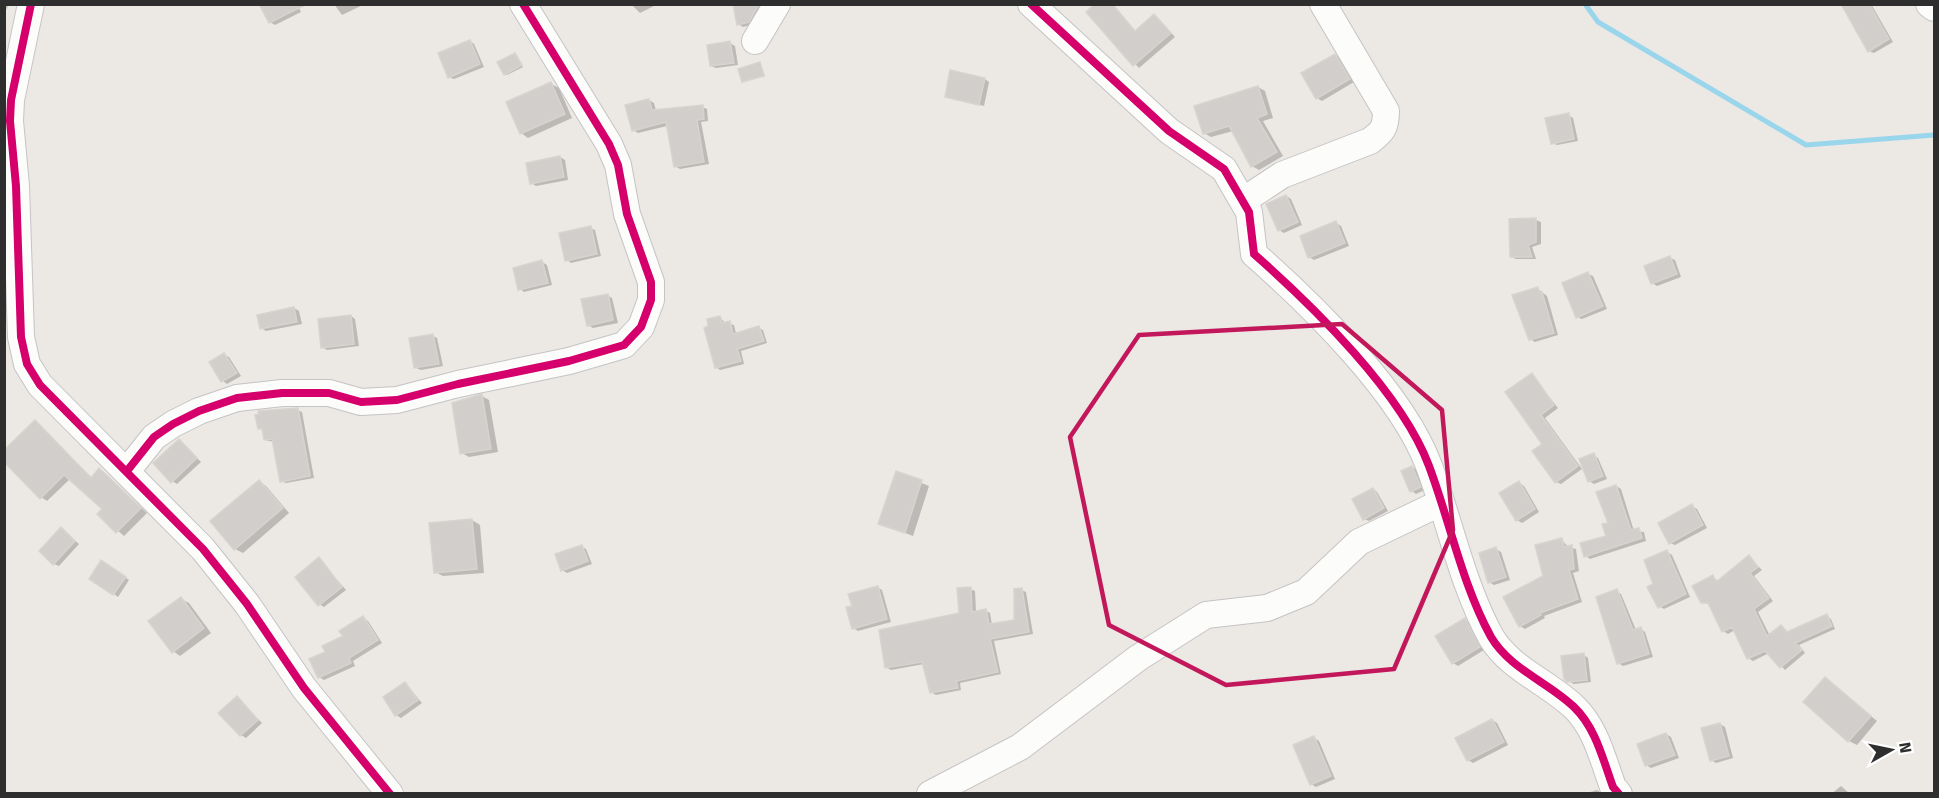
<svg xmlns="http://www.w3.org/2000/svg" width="1939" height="798" viewBox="0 0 1939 798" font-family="'Fira Sans',sans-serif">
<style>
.shadow{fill:#0003}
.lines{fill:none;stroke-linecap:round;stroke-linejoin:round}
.stream{stroke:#99d6ec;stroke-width:5}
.building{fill:#d1cecb;stroke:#d7d4d0;stroke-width:1.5}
.minor-casing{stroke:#c5c4c5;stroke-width:28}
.minor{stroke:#fcfcfb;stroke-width:26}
.cycleway-casing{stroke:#fff;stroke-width:11}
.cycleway{stroke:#d6006c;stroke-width:8}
.marked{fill:none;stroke:#c2185b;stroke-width:4.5;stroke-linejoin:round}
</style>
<rect width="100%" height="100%" fill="#ece8e4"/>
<path class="shadow" d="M4 4H9L4 14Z
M297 4 301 12 275 25 270 22Z
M334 4H365L342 15Z
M631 4H658L640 13Z
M734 4H765L754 24 743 27 738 24Z
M1098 4H1113L1136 32 1155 16 1175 37 1139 68 1088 12Z
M1841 4H1871L1893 42 1874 53 1869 51Z
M470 41 474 44 484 67 454 79 449 77Z
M730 43 735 46 738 65 716 68 711 66Z
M515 54 523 67 507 75 505 74Z
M1335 55 1340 58 1354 82 1322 101 1317 98Z
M760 64 765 76 744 81Z
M985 79 989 82 984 106 946 96Z
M551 84 559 88 572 118 528 138 521 133Z
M1258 87 1265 91 1273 118 1263 121 1283 156 1259 170 1252 166 1233 131 1211 137 1204 133Z
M649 100 654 103 656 111 702 107 707 109 708 121 701 122 709 164 680 169 675 166 667 126 638 133 633 130Z
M1568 115 1573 118 1578 141 1557 145 1552 143Z
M560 157 565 160 568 180 536 186 531 183Z
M1286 196 1291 199 1302 225 1284 233 1279 230Z
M1536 220 1541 222V244L1532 247 1536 259H1516L1511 257Z
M1336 223 1341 226 1349 246 1314 260 1309 257Z
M590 228 595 230 601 256 571 263 567 260Z
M1670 258 1675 260 1681 277 1657 286 1652 283Z
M542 262 547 265 552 285 524 292 520 289Z
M1588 274 1593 276 1607 309 1582 319 1577 317Z
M1538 289 1547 296 1558 335 1535 342 1530 339Z
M607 295 612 298 618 323 593 328 588 325Z
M294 308 299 311 302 324 266 331 261 328Z
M351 316 355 319 359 346 327 350 322 347Z
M720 317 725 323 734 325 736 334 759 328 763 330 767 343 741 351 744 364 720 370 716 367Z
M433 336 437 338 443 366 421 370 416 368Z
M224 355 229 357 241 376 227 384 223 381 211 363Z
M1532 375 1558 408 1545 418 1582 469 1561 484 1556 482 1544 444Z
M482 396 489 400 498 452 469 457 462 453Z
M297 410 302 412 314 478 286 483 281 481 274 442 265 440 264 431 259 428Z
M36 422 92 478 100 470 106 474 147 513 124 536 99 514 104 509 71 478 47 501 41 497Z
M180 441 201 462 177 484 172 481Z
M1593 455 1598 458 1607 479 1594 484 1589 481Z
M1412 467 1417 470 1425 490 1416 494 1412 491Z
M897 473 929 486 913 536 880 523Z
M259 482 266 486 289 513 243 553 235 549Z
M1519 483 1524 486 1539 512 1522 523 1517 520Z
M1616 486 1621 489 1634 531 1644 532 1646 541 1590 559 1586 556 1608 537Z
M1373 489 1377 492 1388 511 1369 521 1364 519Z
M1692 506 1697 509 1707 528 1675 545 1670 543Z
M472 520 480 525 484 573 443 576 435 572Z
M61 529 79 544 59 566 54 564Z
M1562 540 1568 547 1576 549 1579 571 1573 573 1582 602 1544 616 1545 618 1525 629 1520 626Z
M581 546 586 549 592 564 567 573 562 570Z
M1496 549 1501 552 1510 580 1494 585 1489 582Z
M1667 552 1672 555 1690 597 1664 609 1659 606 1655 584Z
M1749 557 1762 570 1754 576 1773 601 1758 612 1770 636 1781 626 1788 633 1826 616 1831 619 1835 629 1799 645 1805 653 1785 670 1769 653 1753 661 1748 658 1735 630 1728 634 1723 631 1711 605 1702 602 1713 577 1719 582Z
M319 559 346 590 324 607 319 604Z
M107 565 129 580 118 597 114 594Z
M877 587 882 590 891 622 858 631 853 628Z
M970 589 975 591 976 613 986 611 990 613 992 625 1016 621 1021 590 1026 592 1033 634 994 641 1001 674 960 683 961 690 936 695 931 692 924 664 891 670 886 667 961 615Z
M1616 591 1621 594 1636 630 1641 629 1645 632 1653 657 1623 666 1618 663Z
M181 599 189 603 211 633 180 656 173 651Z
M363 618 368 621 382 643 353 661 355 666 324 680 319 677 327 653Z
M1465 620 1470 622 1484 650 1458 666 1453 663Z
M1584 655 1588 658 1591 682 1574 684 1565 679Z
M1826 679 1877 721 1857 745 1849 741Z
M406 684 422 703 401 718 396 715Z
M237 698 262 723 246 738 241 735Z
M1492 720 1497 723 1508 745 1473 763 1468 760Z
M1720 724 1725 727 1733 758 1716 763 1711 760Z
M1666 734 1671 737 1679 758 1651 768 1646 765Z
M1314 738 1319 741 1335 779 1316 787 1311 784Z
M1841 786 1850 794H1831Z
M1597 790 1603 794 1587 793Z"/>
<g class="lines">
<path class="stream" d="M1585 4 1598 22 1806 145 1934 135"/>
</g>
<path class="building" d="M259 4H307L269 23Z
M733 4H759L749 22 737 25Z
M1095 4H1112L1135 31 1154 14 1171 33 1133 66 1086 12Z
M1841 4H1869L1889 39 1868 52Z
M470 40 480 64 448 78 438 53Z
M730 41 734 63 710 66 707 45Z
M515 53 522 65 504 75 497 62Z
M1335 54 1350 79 1316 99 1301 73Z
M760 62 764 76 742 82 738 69Z
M950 70 985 78 979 105 945 97Z
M551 82 565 114 520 134 506 102Z
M1258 86 1267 114 1257 118 1277 152 1251 167 1229 126 1203 134 1194 106Z
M649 99 652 110 703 105 704 119 697 120 704 162 674 167 666 122 632 131 625 105Z
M1569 113 1574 139 1551 144 1545 118Z
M560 156 564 177 530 184 526 163Z
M1286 195 1298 222 1278 231 1266 204Z
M1536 218V242L1528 245 1532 257H1510L1509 219Z
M1336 221 1345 243 1308 258 1300 236Z
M591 226 597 254 565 261 559 233Z
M1670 256 1677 274 1651 284 1644 266Z
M542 260 548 283 518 290 513 268Z
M1588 272 1603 306 1576 318 1562 283Z
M1538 287 1539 293 1542 292 1554 333 1529 340 1512 295Z
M608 294 613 320 587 326 581 299Z
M294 307 297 322 260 329 257 315Z
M351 315 354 344 321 348 318 319Z
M720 316 722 323 730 321 733 334 759 326 764 341 737 349 741 361 715 368 704 328 708 326 707 319Z
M433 334 439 364 414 368 409 338Z
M224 353 237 373 221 382 209 362Z
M1532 373 1554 405 1541 415 1578 466 1555 483 1532 451 1542 444 1505 392Z
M482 394 491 449 460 454 452 403Z
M298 408 310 476 280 482 272 439 264 440 262 428 258 429 255 415 259 414 258 411Z
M35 420 91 478 99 468 141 508 116 533 97 514 102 509 64 475 40 499 4 462V450Z
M179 439 197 458 171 483 153 463Z
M1594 453 1603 476 1588 482 1579 459Z
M1412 466 1421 487 1410 492 1401 471Z
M896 471 922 480 905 533 878 524Z
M259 480 283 508 234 550 210 521Z
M1519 481 1535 509 1516 521 1499 493Z
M1616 485 1631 530 1639 528 1642 538 1584 557 1580 543 1606 536 1602 524 1608 523 1596 492Z
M1373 488 1384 508 1363 520 1352 499Z
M1692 504 1703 525 1669 544 1658 523Z
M472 519 477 569 434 573 429 523Z
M61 527 75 541 53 565 39 551Z
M1562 538 1564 547 1572 545 1574 569 1569 570 1578 599 1540 613 1541 615 1519 627 1503 597 1543 576 1535 545Z
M582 545 588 561 561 571 555 554Z
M1496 547 1506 577 1488 583 1479 553Z
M1667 550 1686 594 1658 608 1647 587 1653 584 1644 560Z
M1749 555 1758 567 1750 573 1769 598 1754 609 1767 636 1781 625 1787 632 1827 614 1832 626 1795 643 1802 650 1780 668 1765 651 1747 659 1732 627 1722 632 1708 603H1701L1692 586 1713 575 1716 582Z
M319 557 342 587 318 606 295 577Z
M101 560 126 577 113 595 89 579Z
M878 586 887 619 852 629 846 607 852 606 848 594Z
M971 587 972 612 986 609 989 624 1014 620V589L1022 588 1029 632 990 639 998 672 956 681 958 688 930 693 922 662 885 668 879 630 959 613 957 588Z
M1617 589 1633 630 1641 627 1649 654 1617 664 1596 597Z
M181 597 204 628 172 653 148 621Z
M363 616 378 640 349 658 351 663 318 678 309 659 325 652 322 646 343 636 339 631Z
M1465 618 1480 647 1452 664 1435 636Z
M1584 653 1587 680 1567 682 1564 679 1561 656Z
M1825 677 1871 716 1848 742 1803 702Z
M405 682 418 700 395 716 383 697Z
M237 696 258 720 240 736 218 713Z
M1492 719 1504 742 1467 761 1455 738Z
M1720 723 1729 756 1710 761 1701 728Z
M1666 733 1675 755 1645 766 1637 744Z
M1314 736 1331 776 1310 785 1293 745Z"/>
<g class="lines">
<g class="minor-casing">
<path id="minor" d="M31 4 11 100 10 121 16 186 21 337 27 364 40 385 203 549 247 604 304 688 390 794
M1031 4 1169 131 1224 169 1249 212 1254 254C1313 306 1402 393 1429 466 1450 522 1462 584 1491 637 1510 669 1548 682 1574 707 1596 728 1603 760 1613 787L1619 794
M1929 4 1934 8
M755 41 777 4
M1244 200 1282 175 1370 141C1382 132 1386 128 1386 111L1323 4
M127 471 154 437 173 424 199 411 237 398 282 393H329L361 402 397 400 458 384 569 361 624 345 641 327 651 300V282L627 214 618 165 609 144 523 4
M930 794 1020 747 1138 658 1206 615 1267 608 1306 592 1359 542 1440 503"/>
</g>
<use href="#minor" class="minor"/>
<g class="cycleway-casing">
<path id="cycleway" d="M31 4 11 100 10 121 16 186 21 337 27 364 40 385 203 549 247 604 304 688 390 794
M1031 4 1169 131 1224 169 1249 212 1254 254C1313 306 1402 393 1429 466 1450 522 1462 584 1491 637 1510 669 1548 682 1574 707 1596 728 1603 760 1613 787L1619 794
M127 471 154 437 173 424 199 411 237 398 282 393H329L361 402 397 400 458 384 569 361 624 345 641 327 651 300V282L627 214 618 165 609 144 523 4"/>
</g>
<use href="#cycleway" class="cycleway"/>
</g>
<path class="marked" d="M1342 324 1442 410 1453 530 1394 669 1226 685 1109 625 1070 437 1139 335Z"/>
<rect width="1939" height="798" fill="none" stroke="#2e2e2e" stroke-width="12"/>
<g transform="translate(1891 750) rotate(81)" stroke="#ffffff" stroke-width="4.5" paint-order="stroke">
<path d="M0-4.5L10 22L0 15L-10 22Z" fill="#2e2e2e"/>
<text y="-9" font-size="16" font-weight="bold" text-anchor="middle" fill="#2e2e2e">N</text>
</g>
</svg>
